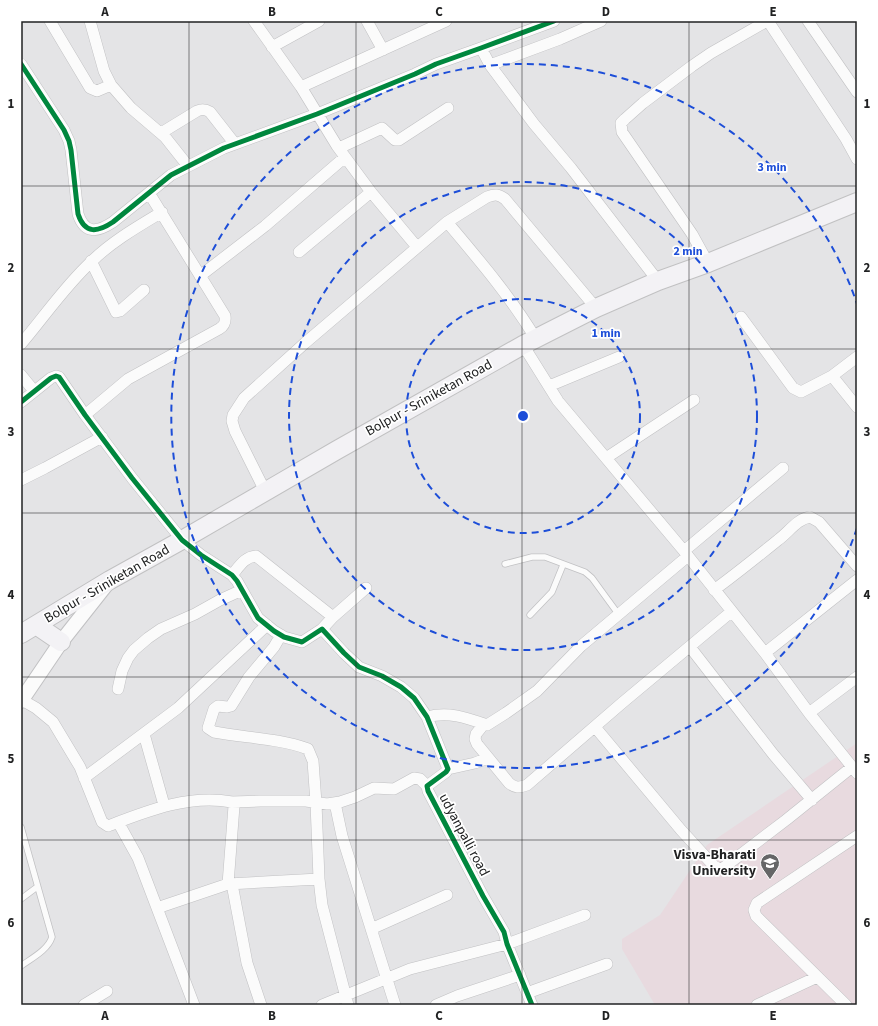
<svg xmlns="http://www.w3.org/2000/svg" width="878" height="1026" viewBox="0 0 878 1026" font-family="'Source Sans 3',sans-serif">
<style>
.education{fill:#e8dadf}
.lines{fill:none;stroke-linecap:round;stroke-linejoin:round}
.service-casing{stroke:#c1c1c3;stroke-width:7}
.minor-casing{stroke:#c1c1c3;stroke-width:12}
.tertiary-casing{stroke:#c1c1c3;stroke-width:16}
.primary-casing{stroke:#c1c1c2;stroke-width:20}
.service{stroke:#fbfbfb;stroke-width:5.5}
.minor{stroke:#fbfbfb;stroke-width:11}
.tertiary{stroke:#fbfbfb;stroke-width:14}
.primary{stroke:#f3f2f5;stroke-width:18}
.cycleway-casing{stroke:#fff;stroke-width:8}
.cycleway{stroke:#00873e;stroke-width:5}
.grid{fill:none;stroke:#212223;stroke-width:1;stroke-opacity:0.55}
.ring{fill:none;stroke:#1d4ed8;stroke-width:2;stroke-dasharray:7 5}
.labels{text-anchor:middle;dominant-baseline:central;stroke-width:3.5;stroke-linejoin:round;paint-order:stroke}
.street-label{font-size:14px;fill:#212223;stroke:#fff}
.poi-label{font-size:14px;font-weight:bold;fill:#212223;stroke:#fff;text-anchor:end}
.centre{fill:#1d4ed8;stroke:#fff;stroke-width:2}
.ring-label{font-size:12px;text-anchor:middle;font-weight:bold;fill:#1d4ed8;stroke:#fff;stroke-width:3.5;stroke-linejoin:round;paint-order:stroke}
.neatline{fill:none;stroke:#212223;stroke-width:1.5}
.grid-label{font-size:13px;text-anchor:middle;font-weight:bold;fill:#212223}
</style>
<rect width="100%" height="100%" fill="#e4e4e6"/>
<path class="education" d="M857 743V1005H655L622 949V939L660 915 707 845Z"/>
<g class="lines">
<g class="service-casing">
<path id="service" d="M505 564 532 557H545L585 572 592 578 619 615
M530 615 552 592 563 565
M21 827 52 937C48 950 32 958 21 966
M21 899 37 887"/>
</g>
<g class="minor-casing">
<path id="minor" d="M50 21 90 88 97 91 111 85
M90 21 104 71 111 85 131 108 165 137 188 166
M254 21 301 87 337 146 371 192 417 247
M367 21 383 50
M768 21 846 139 857 159
M808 21 857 92
M272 47 319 21
M481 48 490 65 534 124 571 168 658 281
M21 64 64 130 69 141 71 150 78 214C85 235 98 232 113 222L171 175 224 148 317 114 415 74 436 64 481 48 554 21
M490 65 560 39 601 21
M301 87 446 21
M161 133 197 111C202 109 205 109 210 112L235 144
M339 148 382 128 395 140H399L448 108
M447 222C479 260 510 296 536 339
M299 252 371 192
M91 261 116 312 120 311 144 290
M708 263 692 234 622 132 621 123 625 119 643 103 692 66 711 53 767 21
M200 276 265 226 345 157
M741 317 793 388 801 392 832 376
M21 344C44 317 65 286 91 262 111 242 137 227 162 212
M523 345 558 401 684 551 765 653 809 713 857 773
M857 357 832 376 857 407
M21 375 34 391
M549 386 619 357
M21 402 51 378 56 376 59 377 85 415 132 478 182 540 201 555 232 575 237 581 258 618 274 631 284 637 302 642 322 629 344 653 359 667 382 676 401 687 414 698 427 717 448 769 446 772 427 786 428 791 483 896 504 932 507 944 532 1005
M85 415 128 379 219 329C224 326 226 323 225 316L149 193
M606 458 694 400
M21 480 45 468 102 437
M265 491 235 431 232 421 233 415 244 398 305 343 447 222 487 197C495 194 498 194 505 199L596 308
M684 551 783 468
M232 575C239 567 244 557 256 556L333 617
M714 590C736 574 757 557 778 540 789 532 797 519 810 517L819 522 857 566
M322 629 333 617 366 588
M281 635 274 647 249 677 231 706 227 707 218 706 214 709 208 728 214 732C245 738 278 738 308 749L313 761 316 803 319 879
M690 647 773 754 812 800
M765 653 857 580
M118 689 122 671 128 658 134 650 148 638 161 629 195 614 220 600 242 590
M22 700 36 708 53 722 80 767 102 822 108 826C147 811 189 794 232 802L234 806 228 884 319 879 322 905 348 1005
M809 713 857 677
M427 717C449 711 467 718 487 725L506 713 537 691 581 646 688 556
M484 724 476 734 475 739 477 744 509 783C515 788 519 788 527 785L622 703 731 612
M595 727 681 830 714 866 720 869 723 868 786 820 852 767
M144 734 164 805
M448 769 475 763 488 758
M84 778 178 708 267 625
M232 802 260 801H306L327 804 340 802 355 797 374 788 394 789 414 778 420 779 427 786
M335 803 342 836 395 1005
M118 822 138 858 194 1005
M232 884 247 963 261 1005
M157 908 228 884
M371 929 447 895
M527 993 607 964
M84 1005 107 991
M322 1005 410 969 507 944 585 915
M436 1005 457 996 520 975
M757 1005 817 977
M846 1005 756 916 754 910 757 903 857 836"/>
</g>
<g class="tertiary-casing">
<path id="tertiary" d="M21 701 61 642 106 585"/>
</g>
<g class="primary-casing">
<path id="primary" d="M36 625 61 642
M21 634 110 580 182 540 337 450 523 345 596 308 658 281 708 263 857 202"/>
</g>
<use href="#service" class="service"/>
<use href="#minor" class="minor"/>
<use href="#tertiary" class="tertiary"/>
<use href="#primary" class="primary"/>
<g class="cycleway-casing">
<path id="cycleway" d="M21 64 64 130 69 141 71 150 78 214C85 235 98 232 113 222L171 175 224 148 317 114 415 74 436 64 481 48 554 21
M21 402 51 378 56 376 59 377 85 415 132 478 182 540 201 555 232 575 237 581 258 618 274 631 284 637 302 642 322 629 344 653 359 667 382 676 401 687 414 698 427 717 448 769 446 772 427 786 428 791 483 896 504 932 507 944 532 1005"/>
</g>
<use href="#cycleway" class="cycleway"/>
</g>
<path class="grid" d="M189 21V1005M356 21V1005M522 21V1005M689 21V1005M21 186H857M21 349H857M21 513H857M21 677H857M21 840H857"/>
<g class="ring">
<circle cx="523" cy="416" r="117"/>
<circle cx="523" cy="416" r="234"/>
<path d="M857 528A352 352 0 1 1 857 304"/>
</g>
<defs>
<g id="university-pin" transform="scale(1)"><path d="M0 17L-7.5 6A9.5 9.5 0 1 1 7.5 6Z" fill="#656667" stroke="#fff"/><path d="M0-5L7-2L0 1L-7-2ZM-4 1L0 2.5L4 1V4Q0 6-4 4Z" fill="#fff"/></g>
</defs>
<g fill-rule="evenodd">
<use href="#university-pin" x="770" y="863"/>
</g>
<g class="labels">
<g class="street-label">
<text transform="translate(429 398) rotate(-29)">Bolpur - Sriniketan Road</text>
<text transform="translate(107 584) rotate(-30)">Bolpur - Sriniketan Road</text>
<text transform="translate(464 835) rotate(62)">udyanpalli road</text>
</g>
<g class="poi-label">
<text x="756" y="855">Visva-Bharati<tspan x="756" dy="16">University</tspan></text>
</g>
</g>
<circle cx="523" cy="416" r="6" class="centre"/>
<g class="ring-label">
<text x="772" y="171">3 min</text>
<text x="688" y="255">2 min</text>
<text x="606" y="337">1 min</text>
</g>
<rect width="878" height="1026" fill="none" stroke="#ffffff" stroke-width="44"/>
<rect x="22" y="22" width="834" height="982" class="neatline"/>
<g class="grid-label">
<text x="105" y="16">A</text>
<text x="272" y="16">B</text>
<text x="439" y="16">C</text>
<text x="606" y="16">D</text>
<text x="773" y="16">E</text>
<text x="11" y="108">1</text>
<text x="867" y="108">1</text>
<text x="11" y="272">2</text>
<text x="867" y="272">2</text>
<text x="11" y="436">3</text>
<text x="867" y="436">3</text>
<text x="11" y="599">4</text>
<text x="867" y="599">4</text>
<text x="11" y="763">5</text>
<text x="867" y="763">5</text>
<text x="11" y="927">6</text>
<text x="867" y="927">6</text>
<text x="105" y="1020">A</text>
<text x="272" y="1020">B</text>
<text x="439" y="1020">C</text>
<text x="606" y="1020">D</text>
<text x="773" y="1020">E</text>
</g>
</svg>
